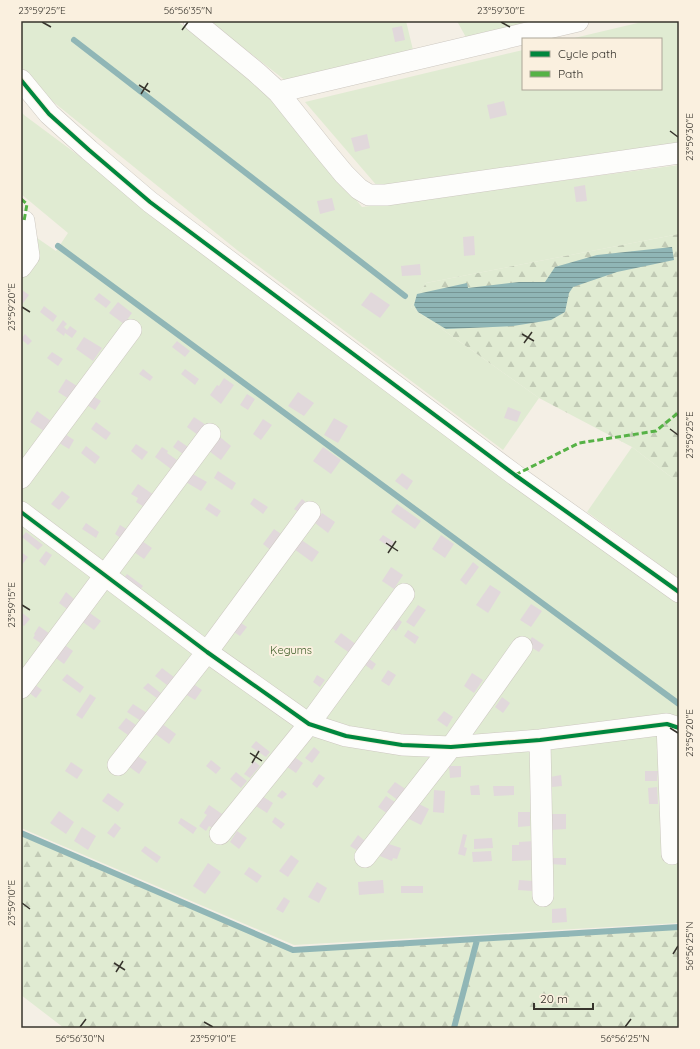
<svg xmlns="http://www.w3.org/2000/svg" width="700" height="1049" viewBox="0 0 700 1049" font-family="Quicksand,sans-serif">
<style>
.green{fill:#e0ebd2}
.forest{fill:url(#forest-firs)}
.water{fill:url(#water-rules)}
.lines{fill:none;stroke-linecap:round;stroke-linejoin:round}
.stream{stroke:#90b6b6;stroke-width:6}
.building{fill:#e1d8db}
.minor-casing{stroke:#cdc8c1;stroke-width:22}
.minor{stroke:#fdfdfb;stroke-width:21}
.quiet{stroke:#56b246;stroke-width:3;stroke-dasharray:6 3;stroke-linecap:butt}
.cycleway-casing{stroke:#faf0df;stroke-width:6}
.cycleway{stroke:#00873e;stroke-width:4}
.ticks{fill:none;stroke:#37342d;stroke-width:1.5}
.labels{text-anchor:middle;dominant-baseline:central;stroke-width:4;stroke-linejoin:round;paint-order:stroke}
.park-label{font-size:11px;fill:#3d5d27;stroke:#faf0df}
.neatline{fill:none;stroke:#37342d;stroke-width:1.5}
.ticks-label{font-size:10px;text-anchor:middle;fill:#37342d}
</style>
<defs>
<pattern id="forest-firs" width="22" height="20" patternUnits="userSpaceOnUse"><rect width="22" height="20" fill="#e0ebd2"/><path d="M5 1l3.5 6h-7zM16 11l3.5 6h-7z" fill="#c1cab5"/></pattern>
<pattern id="water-rules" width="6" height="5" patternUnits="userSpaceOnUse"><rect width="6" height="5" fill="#90b6b6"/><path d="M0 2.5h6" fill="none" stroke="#769594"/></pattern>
</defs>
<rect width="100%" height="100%" fill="#f4efe5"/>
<path class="green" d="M21 21H177L262 85 362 207 679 165V234L426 283 411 307 539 398 503 450 237 250 36 88 21 66Z
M209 21H406L414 54 286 81Z
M457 21H551L468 41Z
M646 21H679V144L378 187 305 102 523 50V89H661V39H570Z
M21 111 24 115 679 601V923L294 945 21 828V227L56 251 68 233 21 194Z
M632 447 679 483V579L587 512Z"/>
<path class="forest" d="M679 234V483L632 447 539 398 411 307 426 283Z
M21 833 293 950 679 927V1028H64L21 995Z"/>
<path class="water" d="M672 247 674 260 617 272 573 287 569 293 565 312 551 320 513 326 446 329 418 312 414 305 417 294 467 283 468 288 519 282H545L555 267 597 255Z"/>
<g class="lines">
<path class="stream" d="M74 40 405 296
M58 246 679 704
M21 833 293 950 679 927
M454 1028 477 940"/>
</g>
<path class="building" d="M402 26 405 40 395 42 392 28Z
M504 101 507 115 490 119 487 105Z
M367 134 370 148 355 152 351 138Z
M585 185 587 201 576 202 574 187Z
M332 198 335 210 320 214 317 201Z
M474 236 475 255 464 256 463 237Z
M420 264 421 275 402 276 401 266Z
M21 289 29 295 21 306Z
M371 292 390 305 380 318 361 305Z
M99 293 111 302 106 308 94 299Z
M118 302 132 313 124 324 109 313Z
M44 306 57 316 53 322 40 312Z
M63 320 67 324 64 327 67 330 70 326 77 331 72 338 65 333 64 336 56 330Z
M25 334 32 341 28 345 21 339Z
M84 337 102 348 93 361 76 349Z
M177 341 190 351 185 357 172 347Z
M52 352 63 359 58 366 47 358Z
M143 369 153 377 150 381 139 374Z
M185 369 199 379 195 385 181 374Z
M224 378 234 385 221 404 210 395 217 385 219 386Z
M66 379 77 386 69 399 58 392Z
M298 392 314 403 304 416 288 406Z
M247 394 255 399 248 410 240 405Z
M93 396 101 401 95 410 87 405Z
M508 407 521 412 517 422 504 418Z
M37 411 51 421 44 431 30 422Z
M194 417 206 425 198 435 187 427Z
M334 418 348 426 338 443 324 435Z
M263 419 272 425 261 440 253 434Z
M96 422 111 433 106 440 91 429Z
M62 432 74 440 69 449 56 441Z
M220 437 231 446 221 460 209 451Z
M178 440 188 447 183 454 173 447Z
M136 444 148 452 142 460 131 451Z
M86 446 100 457 95 464 81 453Z
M162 447 168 451 167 453 177 460 171 469 155 457Z
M323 447 341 460 331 474 313 461Z
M218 471 236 483 232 490 214 478Z
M189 472 207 482 201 491 184 481Z
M402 473 413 481 407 490 395 481Z
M138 484 154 495 146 508 136 502 138 498 131 494Z
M62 491 70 497 59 510 51 504Z
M254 498 268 507 263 514 250 504Z
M302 499 307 503 300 513 294 509Z
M209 503 221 511 217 517 205 509Z
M397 504 421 521 415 529 391 512Z
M322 513 335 522 328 533 315 523Z
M86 523 99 532 96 538 82 529Z
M120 525 128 530 122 539 115 534Z
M274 529 284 536 273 552 263 544Z
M26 532 43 545 38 550 22 537Z
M383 535 394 542 391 548 379 540Z
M441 535 454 544 445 558 432 549Z
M300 539 319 552 312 562 294 549Z
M142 541 152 548 144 559 134 552Z
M46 551 52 555 45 566 39 561Z
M21 552 28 557 21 566Z
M473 562 479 567 466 585 460 580Z
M391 567 403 575 394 589 382 581Z
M127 574 143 586 140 590 124 578Z
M490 585 501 592 488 613 476 605Z
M66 592 74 599 67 609 59 603Z
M531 604 542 611 531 627 520 620Z
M418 605 426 610 414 627 406 622Z
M87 611 101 621 94 630 80 620Z
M21 612 30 619 24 626 21 624Z
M395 616 402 622 396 631 388 625Z
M238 621 247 627 240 636 231 630Z
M39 626 50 634 42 644 33 638 35 635 34 634Z
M408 630 419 637 415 644 404 636Z
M341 633 357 645 351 654 334 642Z
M532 637 544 645 539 652 527 645Z
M62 643 73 651 64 664 53 656Z
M364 655 376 664 372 670 360 661Z
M162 668 174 677 167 685 155 676Z
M388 670 396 675 389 686 381 681Z
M472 673 483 680 474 693 464 686Z
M67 674 84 687 80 693 62 680Z
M317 675 325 680 320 687 313 682Z
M148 683 162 694 158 699 143 688Z
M192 683 202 690 195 700 185 694Z
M34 684 42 690 36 698 28 692Z
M90 694 96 698 82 719 76 715Z
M502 697 510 703 503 713 495 707Z
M133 704 147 713 141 721 127 712Z
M444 711 453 717 447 727 437 720Z
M126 718 136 725 128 735 118 728Z
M161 723 176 734 169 744 154 733Z
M256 741 270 752 266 757 251 747Z
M314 747 320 752 312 763 305 758Z
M290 754 303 763 296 773 283 764Z
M136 755 147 762 139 774 128 766Z
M211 760 221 768 216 774 206 766Z
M254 761 260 766 250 778 244 774Z
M71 762 83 770 77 779 65 771Z
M449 766H461V777L450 778Z
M645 771H658L657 781H645Z
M236 772 247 781 241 788 230 779Z
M319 774 325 778 317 788 312 784Z
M561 775 562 786 552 787 550 777Z
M395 782 407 790 399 801 387 792Z
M479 785 480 795H471L470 786Z
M493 786H514V795L494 796Z
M657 787 658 804H649L648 788Z
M282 790 287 794 282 799 277 796Z
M434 790 445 791 444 813 433 812Z
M108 793 124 804 118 812 102 801Z
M262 796 273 803 267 813 256 806Z
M386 796 396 803 388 814 378 807Z
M413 801 429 809 421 825 405 817Z
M209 805 225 816 215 829 209 826 206 831 199 826 207 815 204 813Z
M59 811 74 822 66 834 50 823Z
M518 812H530V826L518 827Z
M550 814H566V829L550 830Z
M275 817 285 824 281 829 272 822Z
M181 818 197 828 193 834 178 823Z
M115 823 121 828 114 838 107 833Z
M82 827 96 836 88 850 74 841Z
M237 831 247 838 239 849 230 842Z
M463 834 467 835 464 847 467 848 465 856 458 854Z
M358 835 365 841 358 851 350 846Z
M492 838 493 848 474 849V839Z
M535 841V860L512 861V845H519V842Z
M383 842 401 848 397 859 393 858 392 861 375 854Z
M145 846 161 857 157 863 141 851Z
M491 851 492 861 473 862 472 852Z
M291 855 299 861 288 877 279 871Z
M551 858H566V865L550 864Z
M208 863 221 872 205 894 193 886Z
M249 867 262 876 257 883 244 874Z
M383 880 384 893 359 895 358 882Z
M519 880 533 881 532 891 518 890Z
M317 882 327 888 319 903 308 897Z
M401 886H423V893H401Z
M284 897 290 901 283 913 276 909Z
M566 908 567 922 552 923V909Z"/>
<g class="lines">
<g class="minor-casing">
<path id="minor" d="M194 21 256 72 278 92 325 151 344 174 359 189 369 195H386L679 153
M21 80 49 114 89 150 150 202 515 475 679 592
M278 92 578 21
M21 267 29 256 24 221
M21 478 131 330
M21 512 207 652 309 724 346 736 402 745 451 747 540 740 667 724 679 728
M21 688 210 434
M667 724 672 854
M540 740 543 896
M118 765 207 652 310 512
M220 834 309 724 404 594
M365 857 451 747 522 647"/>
</g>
<use href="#minor" class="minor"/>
<path class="quiet" d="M21 199 27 204 24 221
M515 475 579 443 656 431 679 412"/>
<g class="cycleway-casing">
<path id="cycleway" d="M21 80 49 114 89 150 150 202 515 475 679 592
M21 512 207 652 309 724 346 736 402 745 451 747 540 740 667 724 679 728"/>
</g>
<use href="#cycleway" class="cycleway"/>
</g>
<path class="ticks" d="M42 22 51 27M501 22 510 27M182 30 188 22M139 85 150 92M141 94 148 83M670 131 678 137M22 307 30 312M522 334 534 341M524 343 532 332M670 429 678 435M386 543 398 551M388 553 396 541M22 605 30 610M670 728 678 733M250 753 262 761M252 763 259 751M22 903 30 909M673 954 678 946M114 963 125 970M116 972 123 961M204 1022 213 1027M80 1027 86 1019M625 1027 631 1019"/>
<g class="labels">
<g class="park-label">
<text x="291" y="650">Ķegums</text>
</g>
</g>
<rect width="700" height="1049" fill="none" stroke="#faf0df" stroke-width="44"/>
<rect x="522" y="38" width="140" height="52" fill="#faf0df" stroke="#aca598"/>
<rect x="530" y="51" width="20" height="6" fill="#00873e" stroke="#aca598"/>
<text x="558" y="58" font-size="12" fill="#37342d">Cycle path</text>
<rect x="530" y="71" width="20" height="6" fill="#56b246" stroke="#aca598"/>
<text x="558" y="78" font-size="12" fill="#37342d">Path</text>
<path d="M534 1003v6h59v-6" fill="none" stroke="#37342d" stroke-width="2"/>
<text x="540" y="1003" font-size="12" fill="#37342d" stroke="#faf0df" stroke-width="3" paint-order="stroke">20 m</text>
<rect x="22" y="22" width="656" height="1005" class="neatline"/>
<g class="ticks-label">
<text x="42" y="14">23°59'25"E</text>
<text x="188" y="14">56°56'35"N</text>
<text x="501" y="14">23°59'30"E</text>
<text transform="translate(689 137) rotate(-90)" y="4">23°59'30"E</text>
<text transform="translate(11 307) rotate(-90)" y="4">23°59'20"E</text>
<text transform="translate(689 435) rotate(-90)" y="4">23°59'25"E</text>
<text transform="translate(11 605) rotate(-90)" y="4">23°59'15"E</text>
<text transform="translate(689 733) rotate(-90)" y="4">23°59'20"E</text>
<text transform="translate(11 903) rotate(-90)" y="4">23°59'10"E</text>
<text transform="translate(689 946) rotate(-90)" y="4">56°56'25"N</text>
<text x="80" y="1042">56°56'30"N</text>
<text x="213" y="1042">23°59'10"E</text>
<text x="625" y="1042">56°56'25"N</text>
</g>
</svg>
